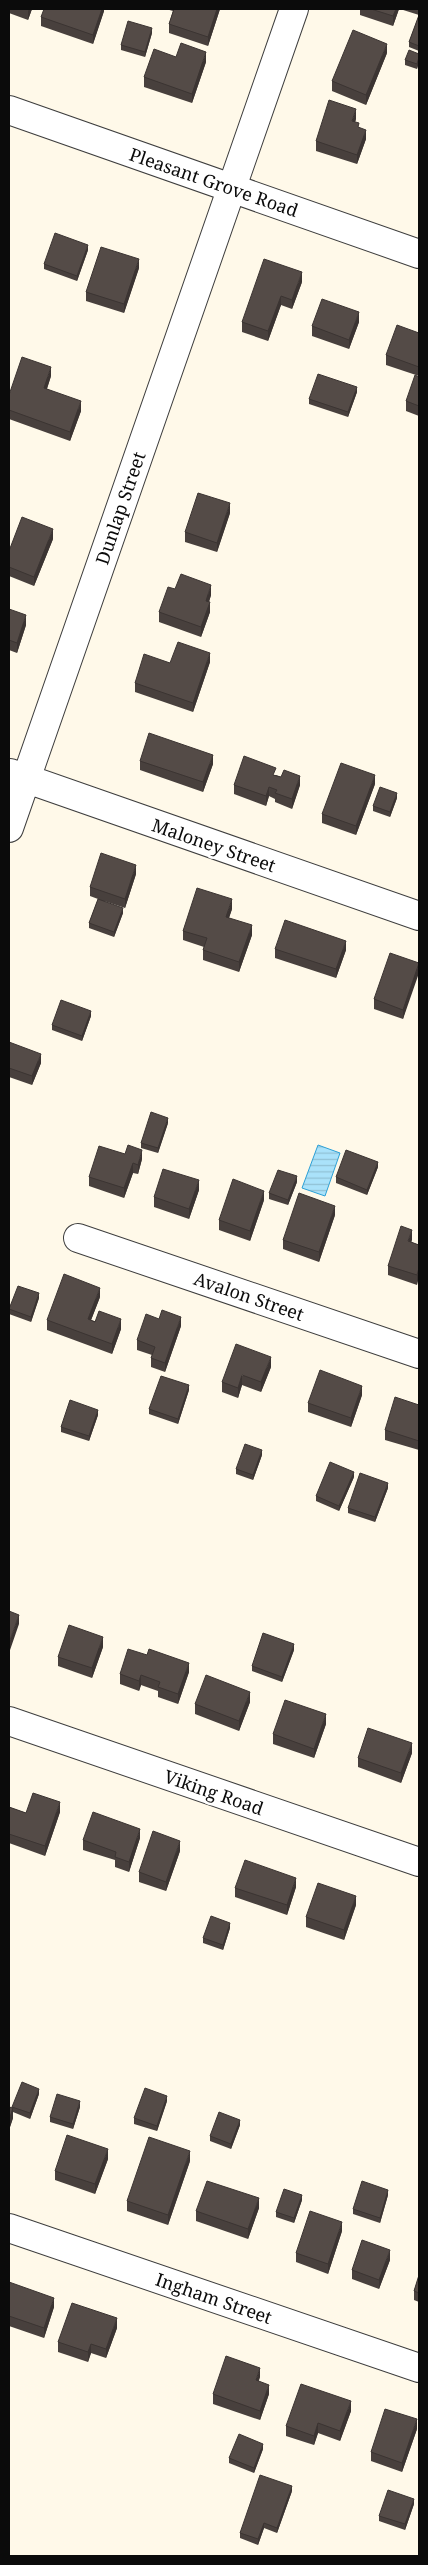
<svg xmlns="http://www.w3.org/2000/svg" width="428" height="2565" viewBox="0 0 428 2565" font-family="'Noto Serif',serif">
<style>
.water{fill:url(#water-rules);stroke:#2ca0d6}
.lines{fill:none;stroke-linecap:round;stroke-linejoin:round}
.minor-casing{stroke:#3e3e3e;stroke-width:30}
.tertiary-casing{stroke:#3e3e3e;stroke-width:30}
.minor{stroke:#fff;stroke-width:28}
.tertiary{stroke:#fff;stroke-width:28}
.wall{fill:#48403d}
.shaded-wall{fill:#3b3432}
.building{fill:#544b47;stroke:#3b3432}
.labels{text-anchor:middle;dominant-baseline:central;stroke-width:5;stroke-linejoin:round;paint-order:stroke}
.street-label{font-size:18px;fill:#0b0b0b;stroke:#fff}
</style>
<defs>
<pattern id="water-rules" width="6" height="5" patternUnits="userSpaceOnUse" patternTransform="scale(1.25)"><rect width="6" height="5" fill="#aae2fa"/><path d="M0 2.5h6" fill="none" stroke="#91c1d5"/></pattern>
</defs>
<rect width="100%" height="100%" fill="#fff9e9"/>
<path class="water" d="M318 1145 340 1153 325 1196 302 1188Z"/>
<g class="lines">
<g class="minor-casing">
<path id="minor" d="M10 773 419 916
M9 828 294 9
M78 1238 419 1354
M9 1721 419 1862
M9 2228 419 2368"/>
</g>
<g class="tertiary-casing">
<path id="tertiary" d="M9 110 419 254"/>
</g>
<use href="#minor" class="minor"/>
<use href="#tertiary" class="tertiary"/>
</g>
<path class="wall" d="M9 9H32L28 20 9 13Z
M104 9V11L93 44 41 26V17Z
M166 9H220L208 46 169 33V24L173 11Z
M360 9H399L393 26 360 15Z
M400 9H419V15Z
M419 15V51L409 47V42Z
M152 33 145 57 121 50V45Z
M387 53 366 105 332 91V81Z
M419 54V62L417 69 405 65V60Z
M206 62 192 103 144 87V77Z
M356 119 355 122 366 139 357 164 316 151V141Z
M88 250 77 281 44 269V264Z
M139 268 124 313 86 301V292Z
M302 282 292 309 281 305 268 341 242 332V322Z
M359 322 349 349 312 336V326Z
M419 333V376L386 365V355Z
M51 376 47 389 81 411 70 441 9 419V395Z
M419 377V416L406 411V401Z
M357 392 348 417 309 404V399Z
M230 513 217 552 185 542V532Z
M53 539 34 586 9 576V551Z
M175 589 211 595 209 602 210 612 201 637 159 622V612Z
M9 609 26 625 17 653 9 650Z
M210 662 193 712 135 692V683L170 663Z
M140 761 213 764 203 792 140 770Z
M276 775 300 785 292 809 275 802V799L269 796 266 806 234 794V785Z
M375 784 356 835 322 823V814Z
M397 798 390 817 373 811V806Z
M419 826V840L418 839V830Z
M136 874 125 908 104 901 123 913 114 937 89 928V923L98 899 90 896V887Z
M232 909 229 918 252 935 239 972 203 960V950L204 947 183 940V931Z
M275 949 346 950 336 978 275 958Z
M419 963 403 1019 374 1009V999Z
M91 1016 82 1041 52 1030V1025Z
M9 1042 41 1063 32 1085 9 1077Z
M168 1123 158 1153 141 1148V1143Z
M142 1159 138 1174 133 1173 124 1198 89 1186V1177Z
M378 1167 367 1195 336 1183V1177Z
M297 1182 288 1205 269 1199V1193Z
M199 1190 189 1219 154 1207V1197Z
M264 1200 250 1241 219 1230V1220Z
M335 1215 319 1262 283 1249V1240Z
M412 1240 411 1242 419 1245 417 1285 388 1275V1266Z
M100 1297 91 1320 121 1329 112 1354 47 1330V1320Z
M39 1298 31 1322 9 1314V1309Z
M181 1326 165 1372 151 1367V1358L152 1355 137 1350V1340Z
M271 1367 261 1392 242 1385 238 1398 222 1392V1382Z
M189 1390 178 1424 149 1414V1409Z
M362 1395 351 1427 308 1412V1403Z
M419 1405V1450L385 1440V1430Z
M98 1415 89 1441 61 1432V1427Z
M262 1455 253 1480 236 1474V1469Z
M354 1477 339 1511 316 1501V1496Z
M388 1488 375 1522 348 1513V1508Z
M103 1647 92 1678 58 1666V1657Z
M294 1650 282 1682 252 1671V1666Z
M189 1672 178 1704 158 1697V1691L141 1685 139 1691 120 1684V1674Z
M250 1702 239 1731 195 1714V1704Z
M326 1724 314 1758 273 1744V1734Z
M412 1753 401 1783 358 1767V1758Z
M9 1807 26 1813 60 1812 45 1856 9 1843Z
M140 1838 129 1872 115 1867V1860L83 1850V1840Z
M180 1851 166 1891 139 1882V1872Z
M296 1887 287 1915 235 1897V1888Z
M356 1905 344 1940 306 1927V1917Z
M230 1928 223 1950 203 1943V1938Z
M39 2094 30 2119 13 2112V2118L9 2130V2107L12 2108V2107Z
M167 2101 157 2131 134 2124V2118Z
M80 2107 73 2129 50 2122V2117Z
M240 2125 231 2149 210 2141V2136Z
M108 2159 95 2194 55 2180V2171Z
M190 2161 168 2225 127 2211V2201Z
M388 2195 380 2223 353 2214V2209Z
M302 2200 294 2223 276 2217V2212Z
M259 2208 248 2239 196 2221V2211Z
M342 2231 328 2274 296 2262V2253Z
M390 2260 379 2289 352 2279V2270Z
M419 2275V2302L414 2300V2291Z
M9 2284 54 2307 44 2338 9 2326Z
M117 2328 106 2358 91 2353 88 2362 58 2352V2342Z
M260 2377 258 2381 269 2394 260 2420 213 2404V2394Z
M351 2411 340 2441 318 2433 314 2445 286 2436V2426Z
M417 2429 402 2472 371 2461V2452Z
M263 2449 254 2473 229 2463V2458Z
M292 2491 277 2533 264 2528 258 2545 240 2538V2533Z
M414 2504 405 2530 379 2521V2516Z"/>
<path class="shaded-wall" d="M29 9H32L28 20V11Z
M102 9H104V11L93 44V35Z
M217 9H220L208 46V37Z
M396 9H399L393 26V16Z
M152 28V33L145 57V52Z
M387 44V53L366 105V95Z
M206 52V62L192 103V94Z
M419 57V62L417 69V64Z
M356 109V119L352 131V121Z
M366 130V139L357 164V155Z
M88 245V250L77 281V276Z
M139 259V268L124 313V304Z
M302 272V282L292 309V300Z
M281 296V305L268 341V331Z
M359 312V322L349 349V340Z
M51 367V376L44 397V388Z
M357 387V392L348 417V412Z
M81 401V411L70 441V432Z
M230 503V513L217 552V543Z
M53 529V539L34 586V577Z
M211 585V595L206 611V601Z
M210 602V612L201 637V627Z
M26 615V625L17 653V643Z
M210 653V662L193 712V703Z
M213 755V764L203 792V782Z
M375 775V784L356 835V826Z
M300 776V785L292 809V799Z
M269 787V796L266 806V796Z
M397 793V798L390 817V812Z
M136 865V874L125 908V899Z
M232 899V909L226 926V917Z
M123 908V913L114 937V932Z
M252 925V935L239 972V962Z
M346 941V950L336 978V969Z
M419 963V973L403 1019V1010Z
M91 1011V1016L82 1041V1036Z
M41 1054V1063L32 1085V1076Z
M168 1118V1123L158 1153V1148Z
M142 1150V1159L138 1174V1165Z
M378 1162V1167L367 1195V1190Z
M133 1163V1173L124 1198V1188Z
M297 1176V1182L288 1205V1200Z
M199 1180V1190L189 1219V1209Z
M264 1191V1200L250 1241V1231Z
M335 1206V1215L319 1262V1252Z
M412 1230V1240L408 1251V1241Z
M419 1268V1277L417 1285V1275Z
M100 1288V1297L88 1328V1319Z
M39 1293V1298L31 1322V1317Z
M181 1317V1326L165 1372V1363Z
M121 1319V1329L112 1354V1344Z
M271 1357V1367L261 1392V1382Z
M242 1375V1385L238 1398V1388Z
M189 1385V1390L178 1424V1419Z
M362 1386V1395L351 1427V1418Z
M98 1410V1415L89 1441V1436Z
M262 1450V1455L253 1480V1475Z
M354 1472V1477L339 1511V1506Z
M388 1483V1488L375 1522V1517Z
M19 1615V1624L9 1653V1643Z
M103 1637V1647L92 1678V1668Z
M294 1644V1650L282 1682V1677Z
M189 1663V1672L178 1704V1694Z
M141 1675V1685L139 1691V1681Z
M250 1692V1702L239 1731V1721Z
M326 1714V1724L314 1758V1749Z
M412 1743V1753L401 1783V1773Z
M60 1802V1812L45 1856V1846Z
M140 1829V1838L129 1872V1862Z
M180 1841V1851L166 1891V1882Z
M296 1878V1887L287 1915V1905Z
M356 1896V1905L344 1940V1930Z
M230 1923V1928L223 1950V1945Z
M39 2089V2094L30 2119V2113Z
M167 2096V2101L157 2131V2126Z
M80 2101V2107L73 2129V2124Z
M13 2108V2118L9 2130V2120Z
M240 2120V2125L231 2149V2144Z
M108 2149V2159L95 2194V2184Z
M190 2151V2161L168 2225V2215Z
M388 2190V2195L380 2223V2218Z
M302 2195V2200L294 2223V2218Z
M259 2198V2208L248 2239V2229Z
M342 2222V2231L328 2274V2264Z
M390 2250V2260L379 2289V2280Z
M54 2298V2307L44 2338V2328Z
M117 2318V2328L106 2358V2349Z
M91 2344V2353L88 2362V2352Z
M260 2368V2377L256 2390V2380Z
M269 2385V2394L260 2420V2411Z
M351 2401V2411L340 2441V2431Z
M417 2419V2429L402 2472V2463Z
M318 2423V2433L314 2445V2436Z
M263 2444V2449L254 2473V2468Z
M292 2486V2491L277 2533V2528Z
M414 2499V2504L405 2530V2524Z
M264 2523V2528L258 2545V2539Z"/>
<path class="building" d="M44 9H102L93 35 41 17Z
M174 9H217L208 37 169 24Z
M371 9H396L393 16Z
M419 15V46L409 42Z
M128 21 152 28 145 52 121 45Z
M353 30 387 44 366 95 332 81Z
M181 43 206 52 192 94 144 77 154 49 176 57Z
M409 50 419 54V57L417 64 405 60Z
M329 100 356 109 352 121 359 123 358 127 366 130 357 155 316 141Z
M55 233 88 245 77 276 44 264Z
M101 247 139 259 124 304 86 292Z
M264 259 302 272 292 300 281 296 268 331 242 322Z
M322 299 359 312 349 340 312 326Z
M397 325 419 333V367L386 355Z
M22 357 51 367 44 388 81 401 70 432 9 410V395Z
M318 374 357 387 348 412 309 399Z
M415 375 419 377V406L406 401Z
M198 493 230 503 217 543 185 532Z
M22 517 53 529 34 577 9 567V551Z
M181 574 211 585 206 601 210 602 201 627 159 612 168 587 175 589Z
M9 609 26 615 17 643 9 640Z
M178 642 210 653 193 703 135 683 144 654 170 663Z
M149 733 213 755 203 782 140 761Z
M244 756 276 768 273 775 281 777 284 770 300 776 292 799 275 793 277 790 269 787 266 796 234 785Z
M341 763 375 775 356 826 322 814Z
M380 787 397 793 390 812 373 806Z
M101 853 136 865 125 899 90 887Z
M197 888 232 899 226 917 252 925 239 962 203 950 207 938 183 931Z
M98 899 123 908 114 932 89 923Z
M285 920 346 941 336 969 275 949Z
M390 953 419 963 403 1010 374 999Z
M61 1000 91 1011 82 1036 52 1025Z
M9 1042 41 1054 32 1076 9 1068Z
M151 1112 168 1118 158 1148 141 1143Z
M128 1145 142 1150 138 1165 133 1163 124 1188 89 1177 99 1146 125 1154Z
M346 1150 378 1162 367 1190 336 1177Z
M163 1169 199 1180 189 1209 154 1197Z
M278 1170 297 1176 288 1200 269 1193Z
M233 1179 264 1191 250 1231 219 1220Z
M299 1193 335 1206 319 1252 283 1240Z
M401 1226 412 1230 408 1241 419 1245V1268L417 1275 388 1266Z
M64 1274 100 1288 88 1319 95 1322 99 1311 121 1319 112 1344 47 1320Z
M18 1286 39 1293 31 1317 9 1309Z
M162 1310 181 1317 165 1363 151 1358 155 1347 137 1340 146 1314 159 1319Z
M236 1344 271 1357 261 1382 242 1375 238 1388 222 1382Z
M320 1370 362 1386 351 1418 308 1403Z
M161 1376 189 1385 178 1419 149 1409Z
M395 1397 419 1405V1441L385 1430Z
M70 1400 98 1410 89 1436 61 1427Z
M245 1444 262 1450 253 1475 236 1469Z
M330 1462 354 1472 339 1506 316 1496Z
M360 1473 388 1483 375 1517 348 1508Z
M9 1611 19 1615 9 1643Z
M69 1625 103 1637 92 1668 58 1657Z
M263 1633 294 1644 282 1677 252 1666Z
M128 1649 147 1655 149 1649 189 1663 178 1694 158 1687 160 1682 141 1675 139 1681 120 1674Z
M206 1675 250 1692 239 1721 195 1704Z
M285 1700 326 1714 314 1749 273 1734Z
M368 1728 412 1743 401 1773 358 1758Z
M33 1793 60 1802 45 1846 9 1834V1807L26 1813Z
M93 1812 140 1829 129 1862 115 1857 116 1852 83 1840Z
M153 1831 180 1841 166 1882 139 1872Z
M245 1860 296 1878 287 1905 235 1888Z
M318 1883 356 1896 344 1930 306 1917Z
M211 1916 230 1923 223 1945 203 1938Z
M22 2082 39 2089 30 2113 12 2107Z
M145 2088 167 2096 157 2126 134 2118Z
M57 2094 80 2101 73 2124 50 2117Z
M9 2107 13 2108 9 2120Z
M219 2112 240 2120 231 2144 210 2136Z
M67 2135 108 2149 95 2184 55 2171Z
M149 2137 190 2151 168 2215 127 2201Z
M207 2181 259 2198 248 2229 196 2211Z
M362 2181 388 2190 380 2218 353 2209Z
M284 2189 302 2195 294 2218 276 2212Z
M310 2211 342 2222 328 2264 296 2253Z
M362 2240 390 2250 379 2280 352 2270Z
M419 2275V2293L414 2291Z
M9 2282 54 2298 44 2328 9 2316Z
M72 2303 117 2318 106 2349 91 2344 88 2352 58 2342Z
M226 2356 260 2368 256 2380 269 2385 260 2411 213 2394Z
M301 2384 351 2401 340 2431 318 2423 314 2436 286 2426Z
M385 2409 417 2419 402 2463 371 2452Z
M239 2434 263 2444 254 2468 229 2458Z
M260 2475 292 2486 277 2528 264 2523 258 2539 240 2533Z
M388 2490 414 2499 405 2524 379 2516Z"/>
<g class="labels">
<g class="street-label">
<text transform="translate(214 182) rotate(19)">Pleasant Grove Road</text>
<text transform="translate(120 508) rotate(-71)">Dunlap Street</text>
<text transform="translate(214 845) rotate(19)">Maloney Street</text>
<text transform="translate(249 1296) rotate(19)">Avalon Street</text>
<text transform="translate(214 1792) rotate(19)">Viking Road</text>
<text transform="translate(214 2298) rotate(19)">Ingham Street</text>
</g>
</g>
<rect width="428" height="2565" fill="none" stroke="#0b0b0b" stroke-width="20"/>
</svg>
